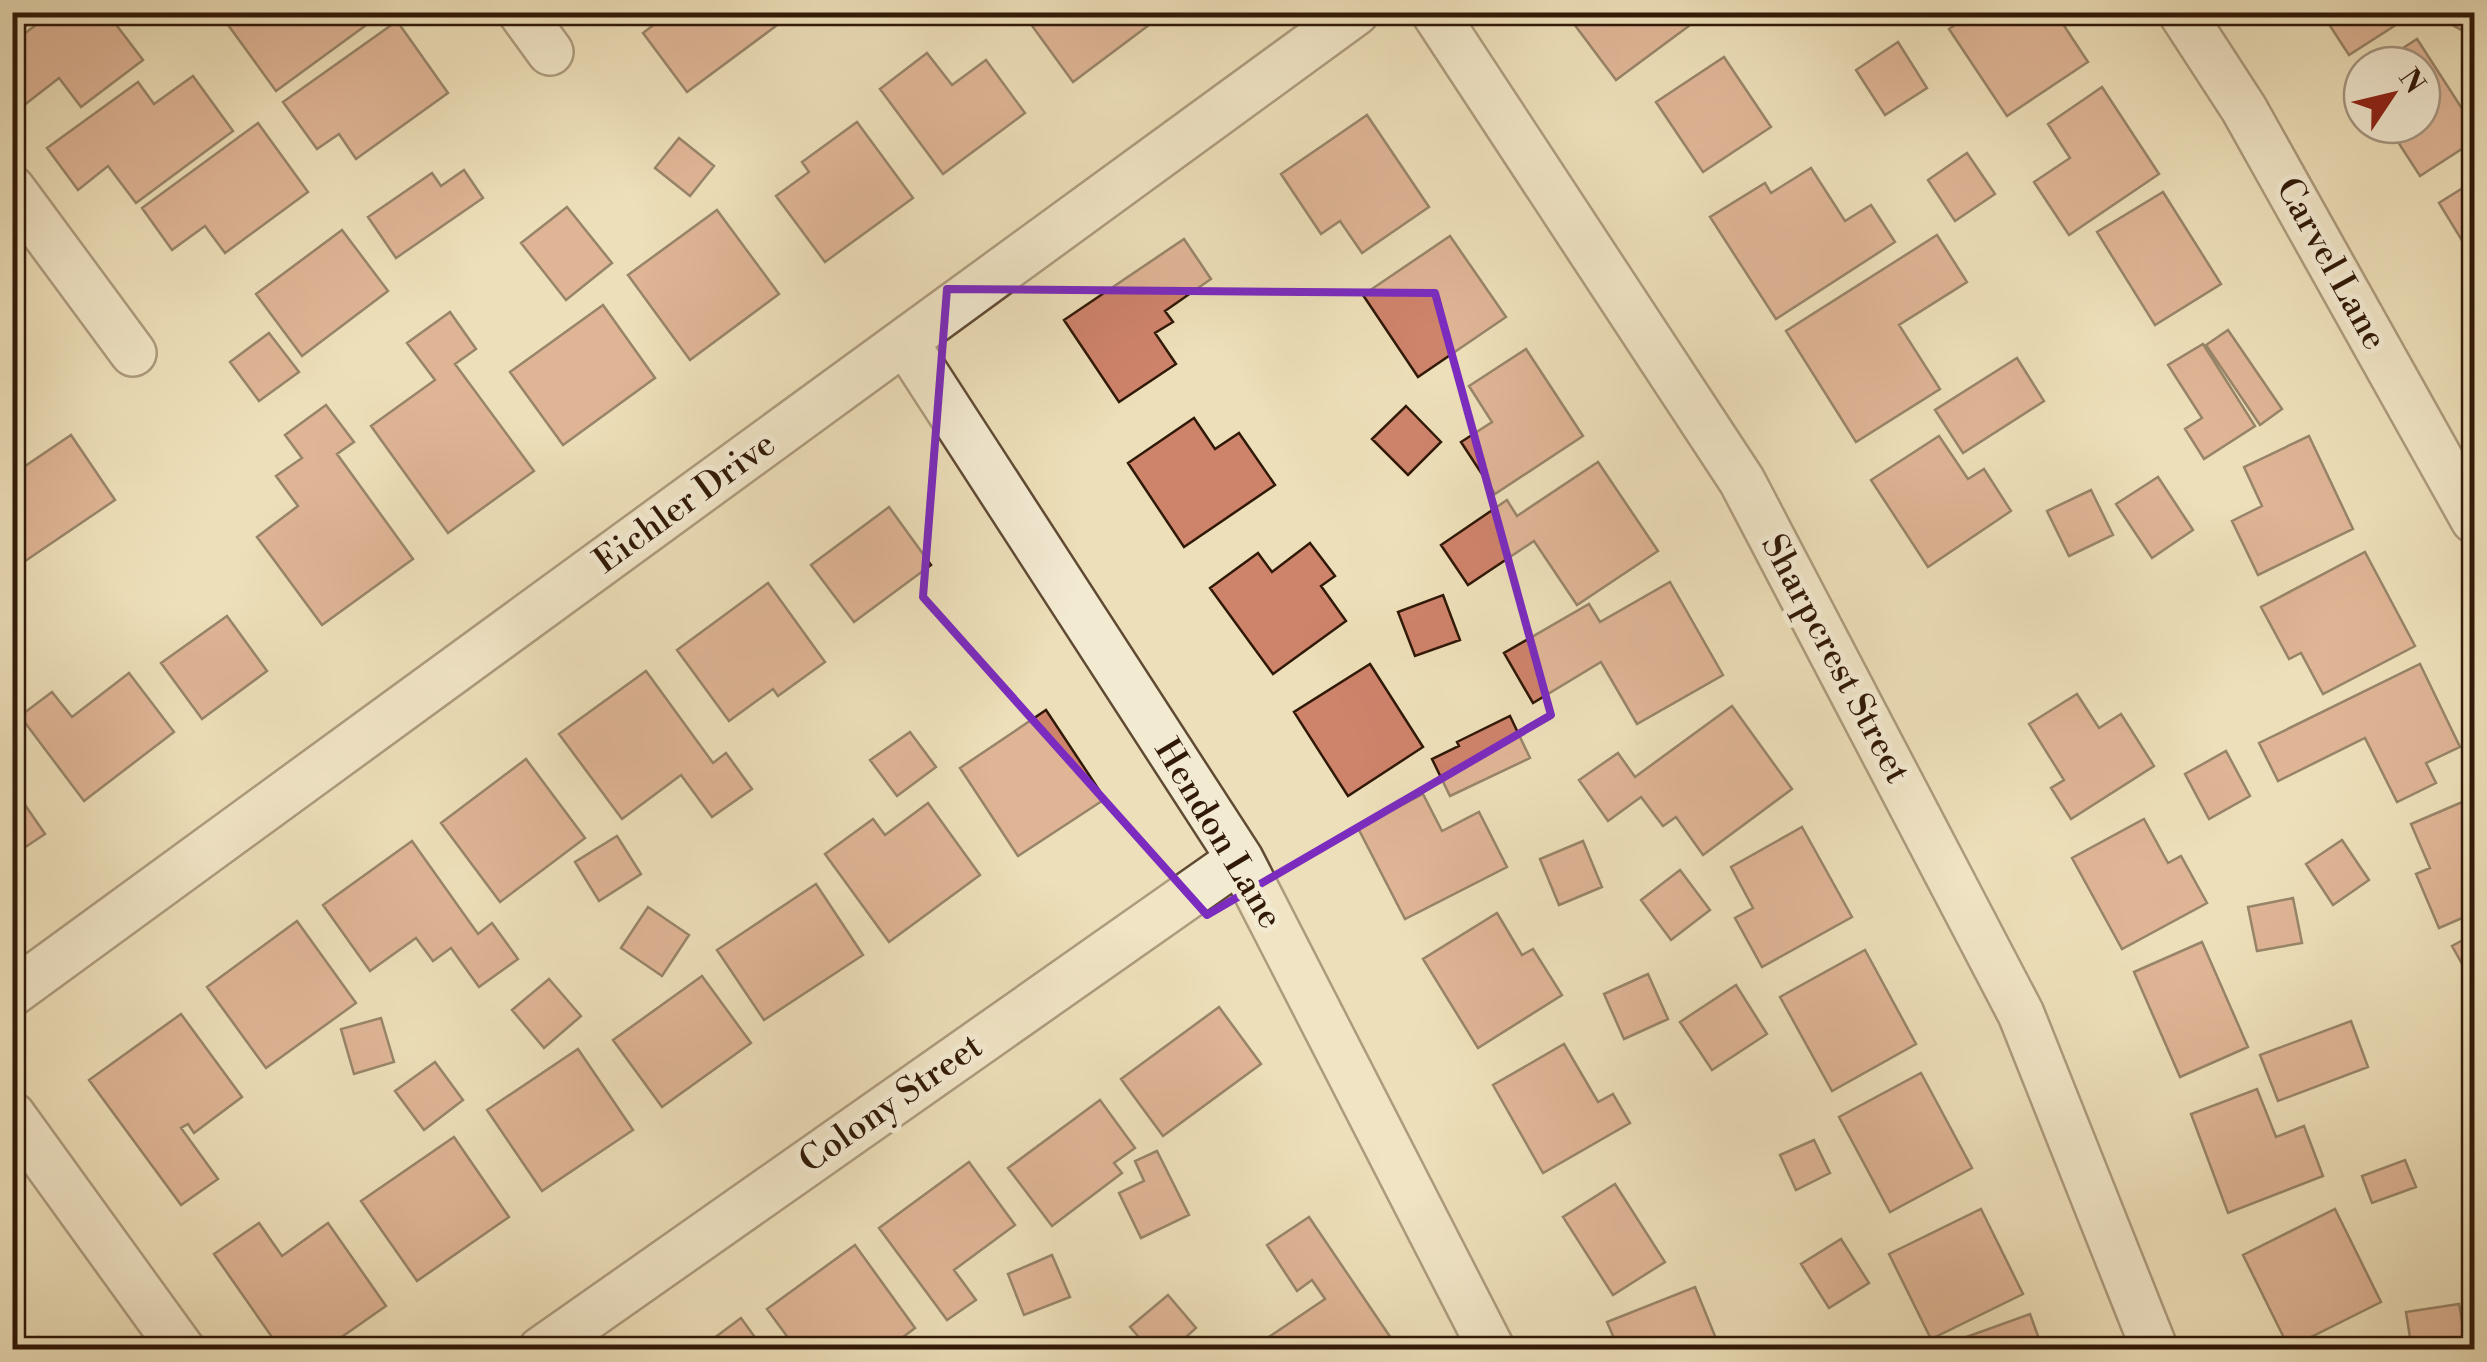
<svg xmlns="http://www.w3.org/2000/svg" width="2487" height="1362" viewBox="0 0 2487 1362" font-family="'Libre Bodoni',serif">
<style>
.building{fill:#ce836b;stroke:#311908;stroke-width:2.5}
.lines{fill:none;stroke-linecap:round;stroke-linejoin:round}
.street-casing{stroke:#604a34;stroke-width:50}
.street{stroke:#f3ead2;stroke-width:45}
.marked{fill:none;stroke:#7b2cbf;stroke-width:8;stroke-linejoin:round}
.labels{text-anchor:middle;dominant-baseline:central;stroke-width:10;stroke-linejoin:round;paint-order:stroke}
.street-label{font-size:35px;fill:#311908;stroke:#f3ead2}
</style>
<rect width="100%" height="100%" fill="#eddfb9"/>
<filter id="stains"><feTurbulence type="fractalNoise" baseFrequency=".002" numOctaves="4"/><feColorMatrix values="0 0 0 0 .2 0 0 0 0 .09 0 0 0 0 .02 0 0 0 .5 -.17"/></filter>
<radialGradient id="worn" r=".72"><stop offset=".6" stop-color="#630" stop-opacity="0"/><stop offset="1" stop-color="#630" stop-opacity=".3"/></radialGradient>
<path class="building" d="M12 12H45L12 36Z
M53 12H127L114 22 143 60 81 107 59 78 14 113 12 43Z
M231 12H384L276 91 223 18Z
M670 12H773L780 23 687 92 643 33Z
M1022 12H1152L1157 19 1073 82Z
M1565 12H1698L1701 17 1616 80Z
M1974 12H2055L2088 62 2007 116 1949 29Z
M2321 12H2416L2349 55Z
M2461 12H2474V37L2454 26Z
M397 21 448 93 356 159 339 134 317 149 283 102Z
M2417 39 2474 127V141L2420 176 2387 125H2422V65H2377Z
M1898 42 1927 88 1885 115 1856 70Z
M927 53 952 85 986 60 1025 113 943 174 880 89Z
M1724 57 1771 127 1703 172 1656 102Z
M193 76 233 131 136 203 108 166 78 190 47 148 138 82 154 104Z
M2102 87 2159 174 2069 235 2034 182 2070 158 2048 124Z
M1367 115 1429 207 1362 253 1340 221 1321 234 1281 174Z
M857 122 913 198 825 262 776 196 809 172 802 162Z
M258 123 308 192 225 253 205 226 172 250 142 208Z
M679 138 714 166 690 196 655 168Z
M1967 153 1995 194 1955 221 1928 180Z
M1811 168 1845 221 1871 205 1895 242 1776 319 1710 217 1765 183 1771 193Z
M464 170 483 198 396 258 368 217 432 173 441 186Z
M2474 181V260L2439 203Z
M2163 192 2221 284 2155 325 2097 232Z
M567 207 612 263 566 300 521 243Z
M717 210 779 294 690 360 628 275Z
M342 230 388 291 302 356 256 294Z
M1937 235 1967 282 1899 325 1940 389 1856 442 1786 331Z
M1450 236 1506 317 1418 377 1363 295Z
M1184 239 1211 279 1165 311 1173 322 1155 333 1176 364 1119 402 1064 320Z
M603 305 655 378 563 445 510 372Z
M450 312 476 349 455 364 534 471 448 533 371 426 435 380 407 343Z
M2228 330 2282 409 2260 425 2206 345Z
M269 333 299 372 259 401 230 362Z
M2203 344 2255 426 2204 459 2185 429 2202 418 2168 365Z
M1526 349 1583 436 1495 494 1461 442 1492 422 1469 386Z
M2017 358 2044 401 1963 453 1935 410Z
M326 405 354 442 337 454 413 559 322 625 257 537 298 506 276 476 302 458 285 435Z
M1406 406 1441 442 1408 475 1372 439Z
M1194 418 1215 449 1239 433 1275 485 1184 547 1128 463Z
M71 435 115 500 12 570V475Z
M1939 436 1968 479 1984 469 2011 511 1928 567 1871 480Z
M2309 436 2353 529 2258 575 2232 521 2262 506 2244 467Z
M1598 462 1658 551 1577 605 1534 541 1468 585 1441 545 1507 500 1517 516Z
M2158 477 2193 530 2152 558 2116 504Z
M2091 490 2113 535 2069 556 2047 511Z
M889 507 931 565 854 622 811 565Z
M1310 543 1335 576 1321 586 1346 621 1273 674 1210 588 1258 553 1272 572Z
M2365 552 2415 646 2323 694 2301 653 2289 659 2261 607Z
M1670 582 1723 675 1637 724 1601 662 1533 703 1504 653 1589 604 1600 622Z
M768 583 825 662 778 696 773 689 729 721 677 650Z
M1443 595 1460 640 1415 656 1398 612Z
M227 616 267 671 202 719 161 663Z
M1370 664 1423 747 1348 796 1294 712Z
M2420 664 2460 747 2426 763 2436 783 2397 802 2365 738 2278 781 2259 743Z
M646 671 713 763 726 753 752 789 712 817 681 775 622 819 559 734Z
M129 673 174 732 84 801 20 716 52 692 72 717Z
M2077 694 2099 728 2121 714 2154 766 2071 819 2051 788 2064 780 2029 724Z
M1732 706 1792 789 1703 855 1676 817 1663 826 1641 797 1608 821 1579 780 1618 753 1635 777Z
M1046 710 1105 799 1018 856 960 768Z
M1510 716 1530 758 1450 796 1432 759 1459 746 1457 742Z
M910 732 936 767 897 796 870 760Z
M2226 751 2250 796 2209 819 2185 774Z
M526 759 585 838 500 902 441 823Z
M12 786 45 834 12 856Z
M1423 794 1442 831 1479 812 1507 867 1405 919 1358 828Z
M2474 797V913L2439 928 2416 874 2430 868 2411 824Z
M928 803 980 875 889 942 825 854 873 819 885 835Z
M2144 819 2168 863 2181 856 2207 903 2122 949 2072 858Z
M1802 827 1852 917 1762 967 1735 918 1753 908 1731 867Z
M617 836 641 874 599 901 575 862Z
M2342 840 2369 880 2333 905 2306 864Z
M412 841 478 934 492 923 518 959 479 987 451 948 433 961 416 938 370 971 323 905Z
M1583 841 1602 887 1559 905 1540 859Z
M1680 870 1710 910 1671 940 1641 900Z
M816 884 863 955 764 1020 717 950Z
M2293 898 2302 943 2257 951 2248 907Z
M648 907 689 935 662 976 621 948Z
M1497 913 1522 955 1533 949 1562 995 1478 1048 1423 959Z
M297 921 356 1003 266 1068 207 987Z
M2474 934V985L2452 946Z
M2202 942 2248 1047 2180 1077 2134 972Z
M1865 950 1916 1044 1832 1091 1780 997Z
M1648 974 1668 1019 1624 1039 1604 994Z
M702 976 751 1043 662 1107 613 1040Z
M549 979 581 1016 544 1048 512 1010Z
M1736 985 1767 1034 1712 1070 1680 1022Z
M1219 1007 1261 1064 1163 1136 1121 1079Z
M181 1014 242 1097 194 1133 188 1124 181 1128 218 1179 181 1205 89 1080Z
M381 1018 394 1062 354 1074 341 1029Z
M2351 1021 2368 1067 2278 1101 2260 1055Z
M1564 1044 1598 1102 1613 1094 1630 1123 1543 1173 1493 1085Z
M578 1049 633 1130 542 1191 487 1110Z
M435 1062 463 1100 424 1130 395 1091Z
M1921 1073 1972 1168 1890 1212 1839 1117Z
M2257 1089 2276 1137 2304 1126 2323 1176 2228 1213 2191 1114Z
M1100 1100 1135 1148 1114 1163 1122 1173 1052 1226 1008 1168Z
M454 1137 509 1217 417 1281 361 1201Z
M1814 1140 1830 1173 1796 1190 1780 1155Z
M1157 1151 1189 1215 1141 1238 1119 1193 1144 1181 1135 1161Z
M2405 1160 2416 1187 2372 1203 2362 1176Z
M969 1162 1015 1225 954 1270 976 1300 947 1320 879 1228Z
M1615 1184 1665 1262 1613 1295 1563 1217Z
M1981 1209 2023 1294 1931 1339 1889 1254Z
M2335 1209 2381 1302 2289 1348 2243 1255Z
M1309 1217 1395 1344 1387 1350 1251 1349 1325 1299 1312 1280 1297 1291 1267 1245Z
M259 1223 282 1256 328 1223 386 1306 323 1350H281L214 1254Z
M1841 1239 1869 1283 1829 1308 1801 1264Z
M855 1245 915 1328 886 1350H797L767 1309Z
M1052 1255 1070 1297 1024 1315 1008 1274Z
M1695 1287 1717 1341 1702 1350H1619L1607 1322Z
M1168 1295 1196 1328 1172 1350H1150L1130 1327Z
M2459 1304 2467 1350H2412L2406 1312Z
M2030 1314 2043 1350H1946L1944 1345Z
M741 1318 764 1350H698Z
M38 1337 46 1350H20Z"/>
<g class="lines">
<g class="street-casing">
<path id="street" d="M521 12 550 52
M1434 12 1742 481 2021 1014 2155 1350
M2181 12 2244 109 2474 520
M12 189 133 353
M905 342 1240 859 1492 1350
M12 993 1356 12
M12 1115 182 1350
M541 1350 1240 859"/>
</g>
<use href="#street" class="street"/>
</g>
<path d="M0 0H2487V1362H0ZM947 289 1435 293 1551 715 1207 915 923 597Z" fill="#eddfb9" fill-opacity=".55" fill-rule="evenodd"/>
<path class="marked" d="M947 289 1435 293 1551 715 1207 915 923 597Z"/>
<g class="labels">
<g class="street-label">
<text transform="translate(2331 264) rotate(61)">Carvel Lane</text>
<text transform="translate(685 503) rotate(-36)">Eichler Drive</text>
<text transform="translate(1835 659) rotate(62)">Sharpcrest Street</text>
<text transform="translate(1218 834) rotate(59)">Hendon Lane</text>
<text transform="translate(891 1104) rotate(-35)">Colony Street</text>
</g>
</g>
<rect width="2487" height="1362" fill="none" stroke="#eddfb9" stroke-width="50"/>
<rect x="15" y="15" width="2457" height="1332" fill="none" stroke="#311908" stroke-width="5"/>
<rect x="25" y="25" width="2437" height="1312" fill="none" stroke="#311908" stroke-width="2.5"/>
<g transform="translate(2392 95) rotate(55)"><circle r="48" fill="#f3ead2" stroke="#a59681" stroke-width="2.5"/>
<path d="M0-8L18 38L0 25L-18 38Z" fill="#8f2418"/>
<text y="-15" font-size="28" font-weight="bold" text-anchor="middle" fill="#311908">N</text>
</g>
<rect width="100%" height="100%" filter="url(#stains)"/>
<rect width="100%" height="100%" fill="url(#worn)"/>
</svg>
